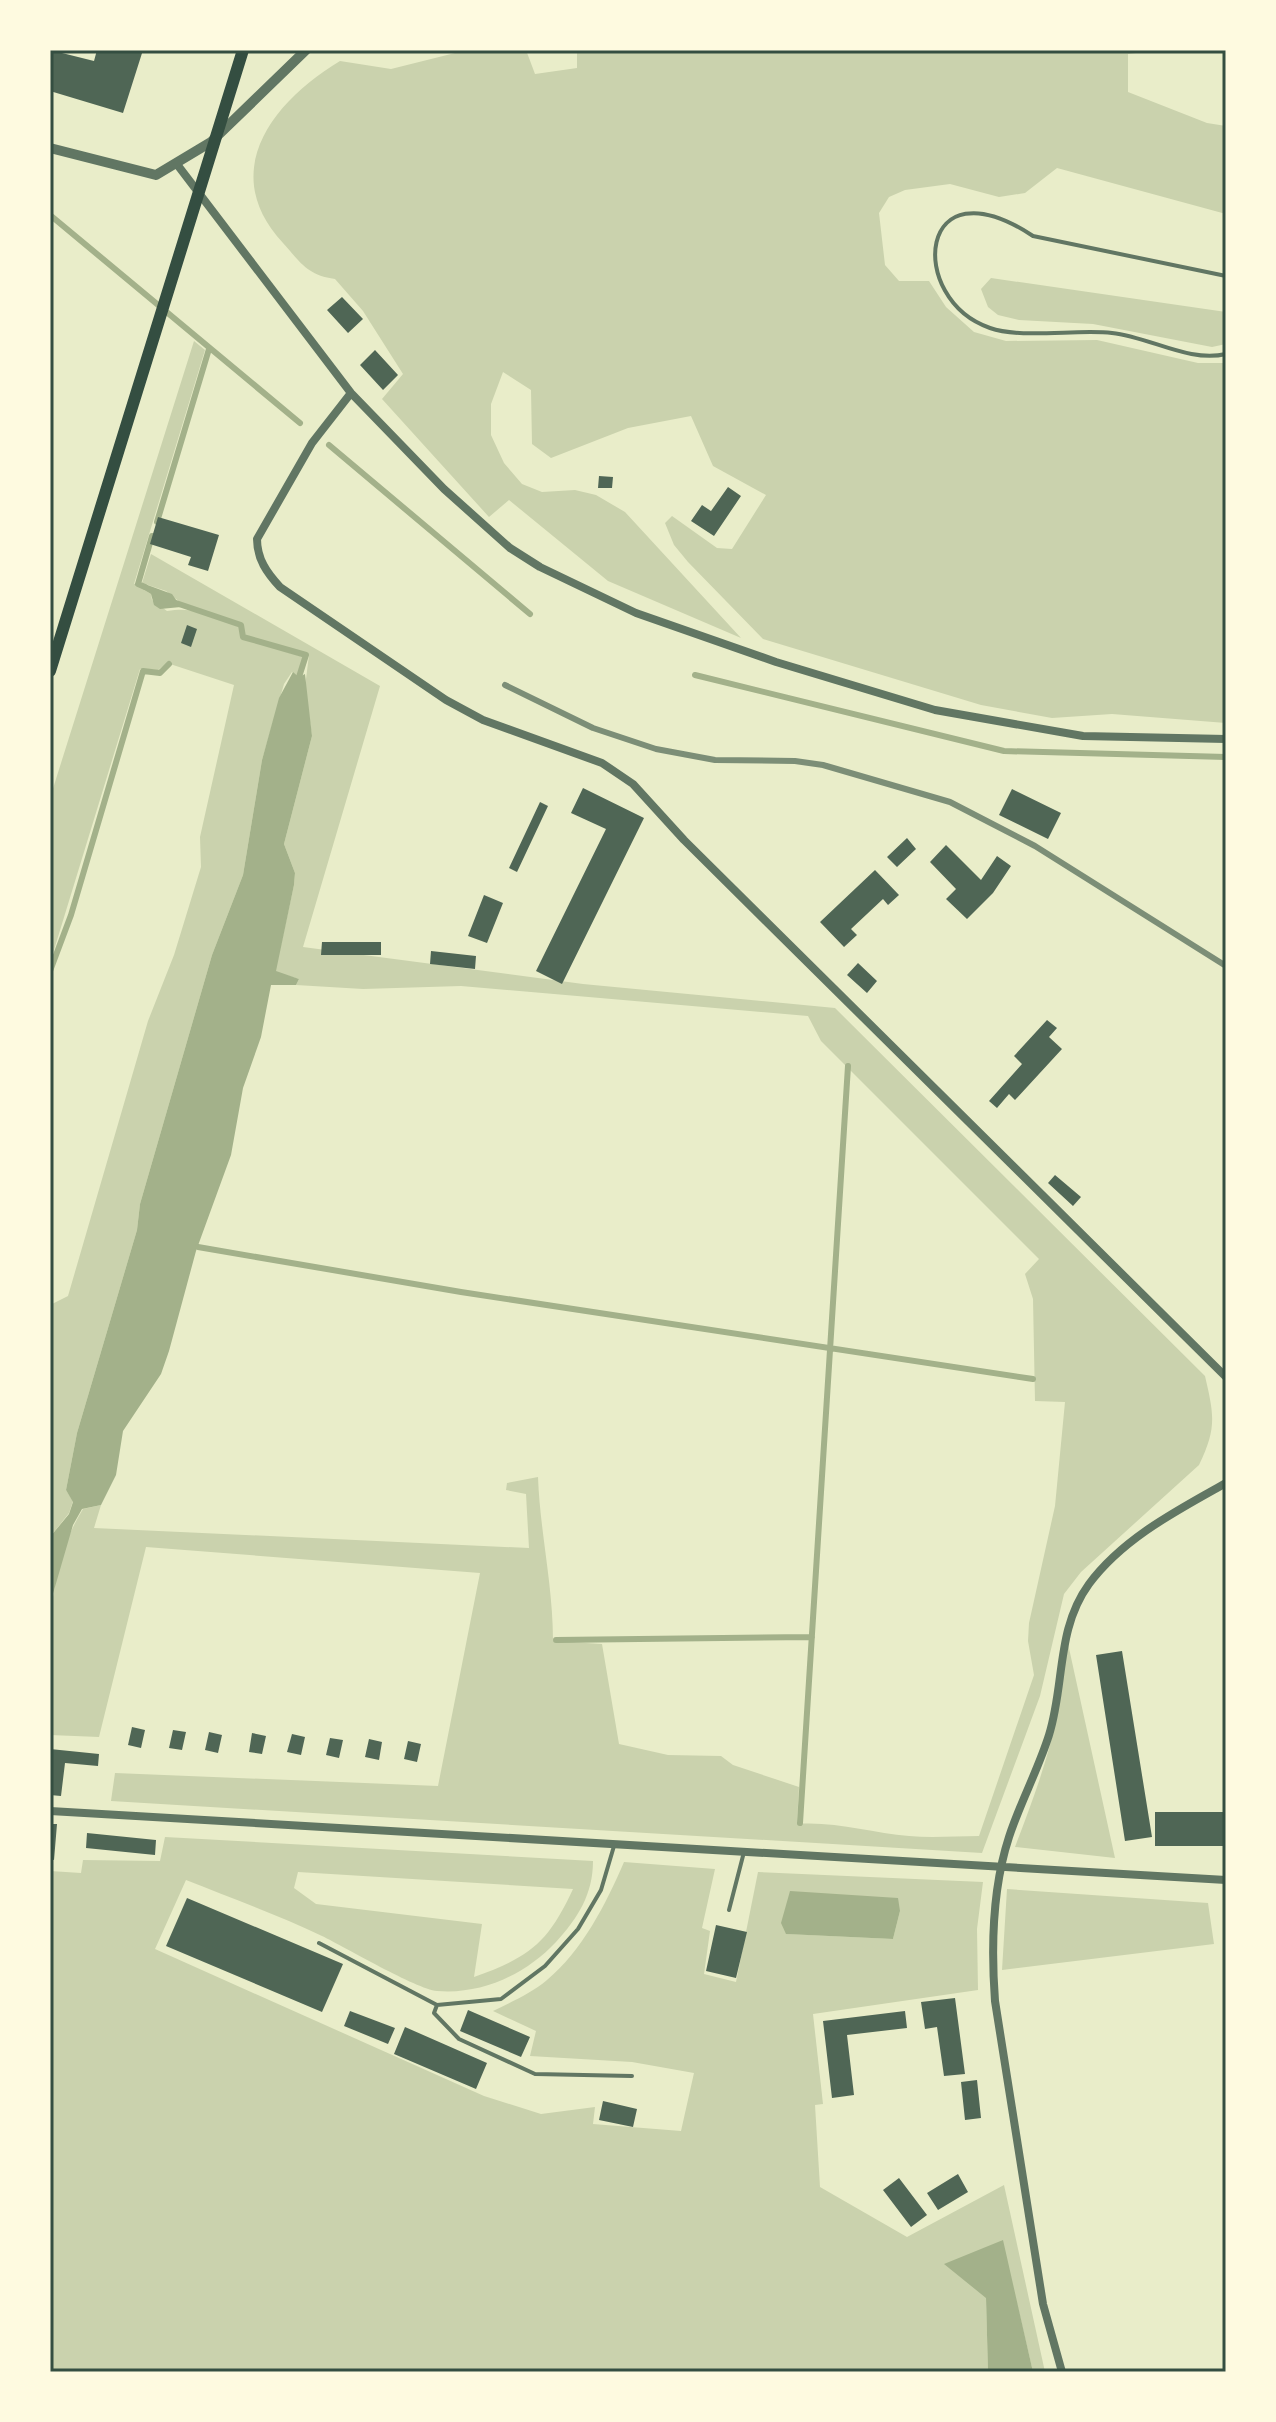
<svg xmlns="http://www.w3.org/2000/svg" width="1276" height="2422" viewBox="0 0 1276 2422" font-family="'PT Sans Narrow',sans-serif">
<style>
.green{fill:#cad2ad;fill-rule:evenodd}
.water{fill:#a3b18a}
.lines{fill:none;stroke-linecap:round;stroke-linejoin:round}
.stream{stroke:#a3b18a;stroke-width:6}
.building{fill:#4f6655}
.service{stroke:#617663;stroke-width:4}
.minor{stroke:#617663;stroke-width:8}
.tertiary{stroke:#617663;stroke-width:10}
.trunk{stroke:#344e41;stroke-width:12}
.rail{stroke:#7c8e77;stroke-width:6}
.neatline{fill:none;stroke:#344e41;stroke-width:3}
</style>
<rect width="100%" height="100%" fill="#e9edc9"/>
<path class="green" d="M467 50H526L535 74 577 68V50H1161L1128 54V92L1207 123 1226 126V214L1057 168 1025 193 999 197 950 184 905 190 889 197 879 213 885 265 899 281H929L946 307 974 332 1006 341 1097 340 1198 363H1226V723L1112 714 1052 718 981 705 763 639 688 562 674 545 665 523 672 516 717 548 732 549 766 495 713 466 691 416 628 428 551 458 532 444 531 390 503 372 491 404V435L504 463 522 484 542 492 575 490 596 495 625 512 741 638 608 581 509 500 489 517 382 399 403 374 363 311 335 279C307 275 301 263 283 243 217 172 273 101 340 61L391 69Z
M991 278 1226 312V344L1212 347 1093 324 1019 320 998 315 988 307 981 289Z
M194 341 205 350 134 584 151 594 152 600 167 611C196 606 212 616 239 627L241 638 303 657 297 675 292 672 284 684 262 760 243 875 212 955 140 1204 137 1230 77 1433 66 1490 73 1501 69 1513 50 1537V1305L68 1296 148 1021 174 955 201 867 200 837 234 685 167 663 158 670 140 669 50 963V798Z
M151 554 380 686 303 947 583 984 835 1008 1205 1376C1214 1415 1217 1428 1199 1465L1081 1572 1064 1594 1040 1696 982 1853 111 1801 115 1773 438 1786 480 1573 146 1547 99 1737 50 1735C50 1660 41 1576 83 1509L101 1505 94 1528 529 1548 526 1494 506 1490 507 1483 538 1477C540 1532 553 1585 553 1641L602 1644 619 1744 668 1755 721 1756 733 1765 799 1787 797 1824C834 1821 872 1833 909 1836 932 1838 956 1836 979 1836L1034 1675 1028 1641 1029 1623 1055 1506 1065 1402 1035 1401 1033 1299 1025 1274 1039 1259 821 1041 808 1016 461 986 363 989 296 985 299 979 275 972 294 885 295 873 284 844 312 736 305 687 309 655 245 635 243 624 181 603 166 591 142 583Z
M1065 1630 1115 1858 1015 1847C1043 1773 1067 1710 1065 1630Z
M165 1837 593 1861C593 1894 578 1918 556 1942 526 1974 482 1995 437 1991 416 1989 345 1947 322 1936 278 1915 231 1898 186 1880L155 1949 484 2096 541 2114 595 2107 593 2124 681 2131 694 2073 632 2062 530 2056 536 2031 493 2011C511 2002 532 1993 547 1980 582 1951 606 1904 624 1862L715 1869 702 1928 710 1931 704 1974 736 1982 758 1872 983 1882 977 1929 978 1990 813 2014 823 2104 815 2105 820 2187 907 2237 1004 2185 1045 2372H1033L1002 2240 986 2298 988 2372H50V1871L81 1873 83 1860 160 1861ZM298 1872 573 1889C548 1943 530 1957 474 1977L482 1924 316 1904 294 1888ZM900 1911 893 1939 787 1934Z
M1007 1889 1208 1903 1214 1944 1002 1970Z"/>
<path class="water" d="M142 583 172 594 181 607 160 609 154 605 151 594 134 584Z
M293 672 299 677 305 674 312 736 284 844 295 873 294 885 276 971 299 979 296 985H271L261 1037 243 1088 231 1155 196 1251 169 1351 161 1374 123 1431 116 1475 101 1505 82 1509 73 1525 50 1604V1537L69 1514 73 1502 66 1490 77 1433 137 1230 140 1204 212 955 243 875 262 760 279 698Z
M790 1891 898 1898 900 1911 893 1939 786 1934 781 1923Z
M1003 2240 1033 2372H988L986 2298 944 2264Z"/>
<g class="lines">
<path class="stream" d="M50 215 300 423
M329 445 530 614
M157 522 209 349
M145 587 138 584 152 536
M176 603 241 625 243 637 306 655 299 677
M695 675 1004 751 1226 757
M50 971 71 915 143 671 160 673 169 664
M198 1247 461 1292 1033 1379
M556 1640 812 1637
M800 1823 848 1066"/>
</g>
<path class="building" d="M50 50 94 61 97 50H143L123 113 50 91Z
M342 297 363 319 348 333 327 310Z
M375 350 398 375 383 390 360 365Z
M599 476 613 477 612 488H598Z
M728 487 741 496 714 536 691 521 702 505 711 511Z
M158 517 219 535 208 571 188 565 191 557 150 544Z
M187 625 197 629 191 647 181 643Z
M583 788 644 818 562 984 536 971 606 829 571 813Z
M1012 789 1061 813 1048 839 999 815Z
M540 802 548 806 517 872 509 868Z
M907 838 916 849 897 867 887 857Z
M946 845 981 880 997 856 1011 866 993 893 967 919 946 899 956 889 930 862Z
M875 870 899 895 888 905 883 899 851 929 857 935 844 947 820 922Z
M484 895 503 903 487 943 468 936Z
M322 942H381V955H321Z
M431 951 476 956 475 969 430 964Z
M858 963 877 981 867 993 847 975Z
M1047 1020 1057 1028 1049 1037 1062 1049 1015 1100 1009 1094 997 1108 989 1101 1022 1064 1014 1056Z
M1055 1175 1081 1197 1073 1206 1048 1183Z
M1122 1651 1152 1837 1125 1841 1096 1655Z
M132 1727 145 1730 141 1748 128 1745Z
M173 1730 186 1732 182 1750 169 1748Z
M209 1732 222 1735 218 1753 205 1750Z
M252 1733 266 1736 262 1754 249 1752Z
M292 1734 305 1737 301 1755 287 1752Z
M330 1738 343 1740 339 1758 326 1755Z
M369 1739 382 1742 379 1760 365 1757Z
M408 1741 421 1744 417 1762 404 1759Z
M50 1749 99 1754 98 1766 65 1763 61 1796 50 1795Z
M1155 1812H1226V1846H1155Z
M50 1824H57L54 1860 50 1859Z
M87 1833 156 1840 155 1855 86 1848Z
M187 1898 343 1964 322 2012 166 1946Z
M716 1925 747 1932 736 1978 706 1971Z
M955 1998 965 2074 944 2076 937 2027 925 2029 921 2002Z
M468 2010 530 2037 521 2057 460 2031Z
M350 2011 395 2028 388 2044 344 2026Z
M905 2011 907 2028 847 2035 854 2095 832 2098 823 2021Z
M405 2027 487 2063 476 2089 394 2054Z
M977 2080 981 2118 965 2120 961 2082Z
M603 2101 637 2109 633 2127 599 2120Z
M958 2174 968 2192 938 2210 927 2193Z
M899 2178 927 2215 911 2227 883 2190Z"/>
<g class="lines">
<path class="service" d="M1226 276 1033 236C917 159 906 299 990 328 1020 339 1078 329 1112 333 1150 337 1189 363 1226 354
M729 1910 744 1852
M319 1943 437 2005 501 1999 545 1966 578 1929 601 1890 614 1846
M437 2005 434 2013 459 2039 535 2074 632 2076"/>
<path class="minor" d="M176 163 351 393 444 489 510 548 540 567 636 613 776 662 935 710 1083 736 1226 739
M351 393 312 443 257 539C257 559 267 573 280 587L446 700 483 720 602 763 633 784 684 840 1226 1377
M50 1811 1226 1880
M1062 2372 1043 2304 995 2001C991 1947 992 1889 1009 1837 1020 1803 1038 1770 1049 1735 1065 1684 1056 1629 1089 1584 1123 1538 1178 1510 1226 1483"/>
<path class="tertiary" d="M50 148 156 175 211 142 306 50"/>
<path class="trunk" d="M50 671 243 50"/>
<path class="rail" d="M505 685 593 728 656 749 715 760 795 761 823 765 950 802 1035 846 1226 966"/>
</g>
<rect width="1276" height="2422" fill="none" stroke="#fefae0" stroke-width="104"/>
<rect x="52" y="52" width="1172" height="2318" class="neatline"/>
</svg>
